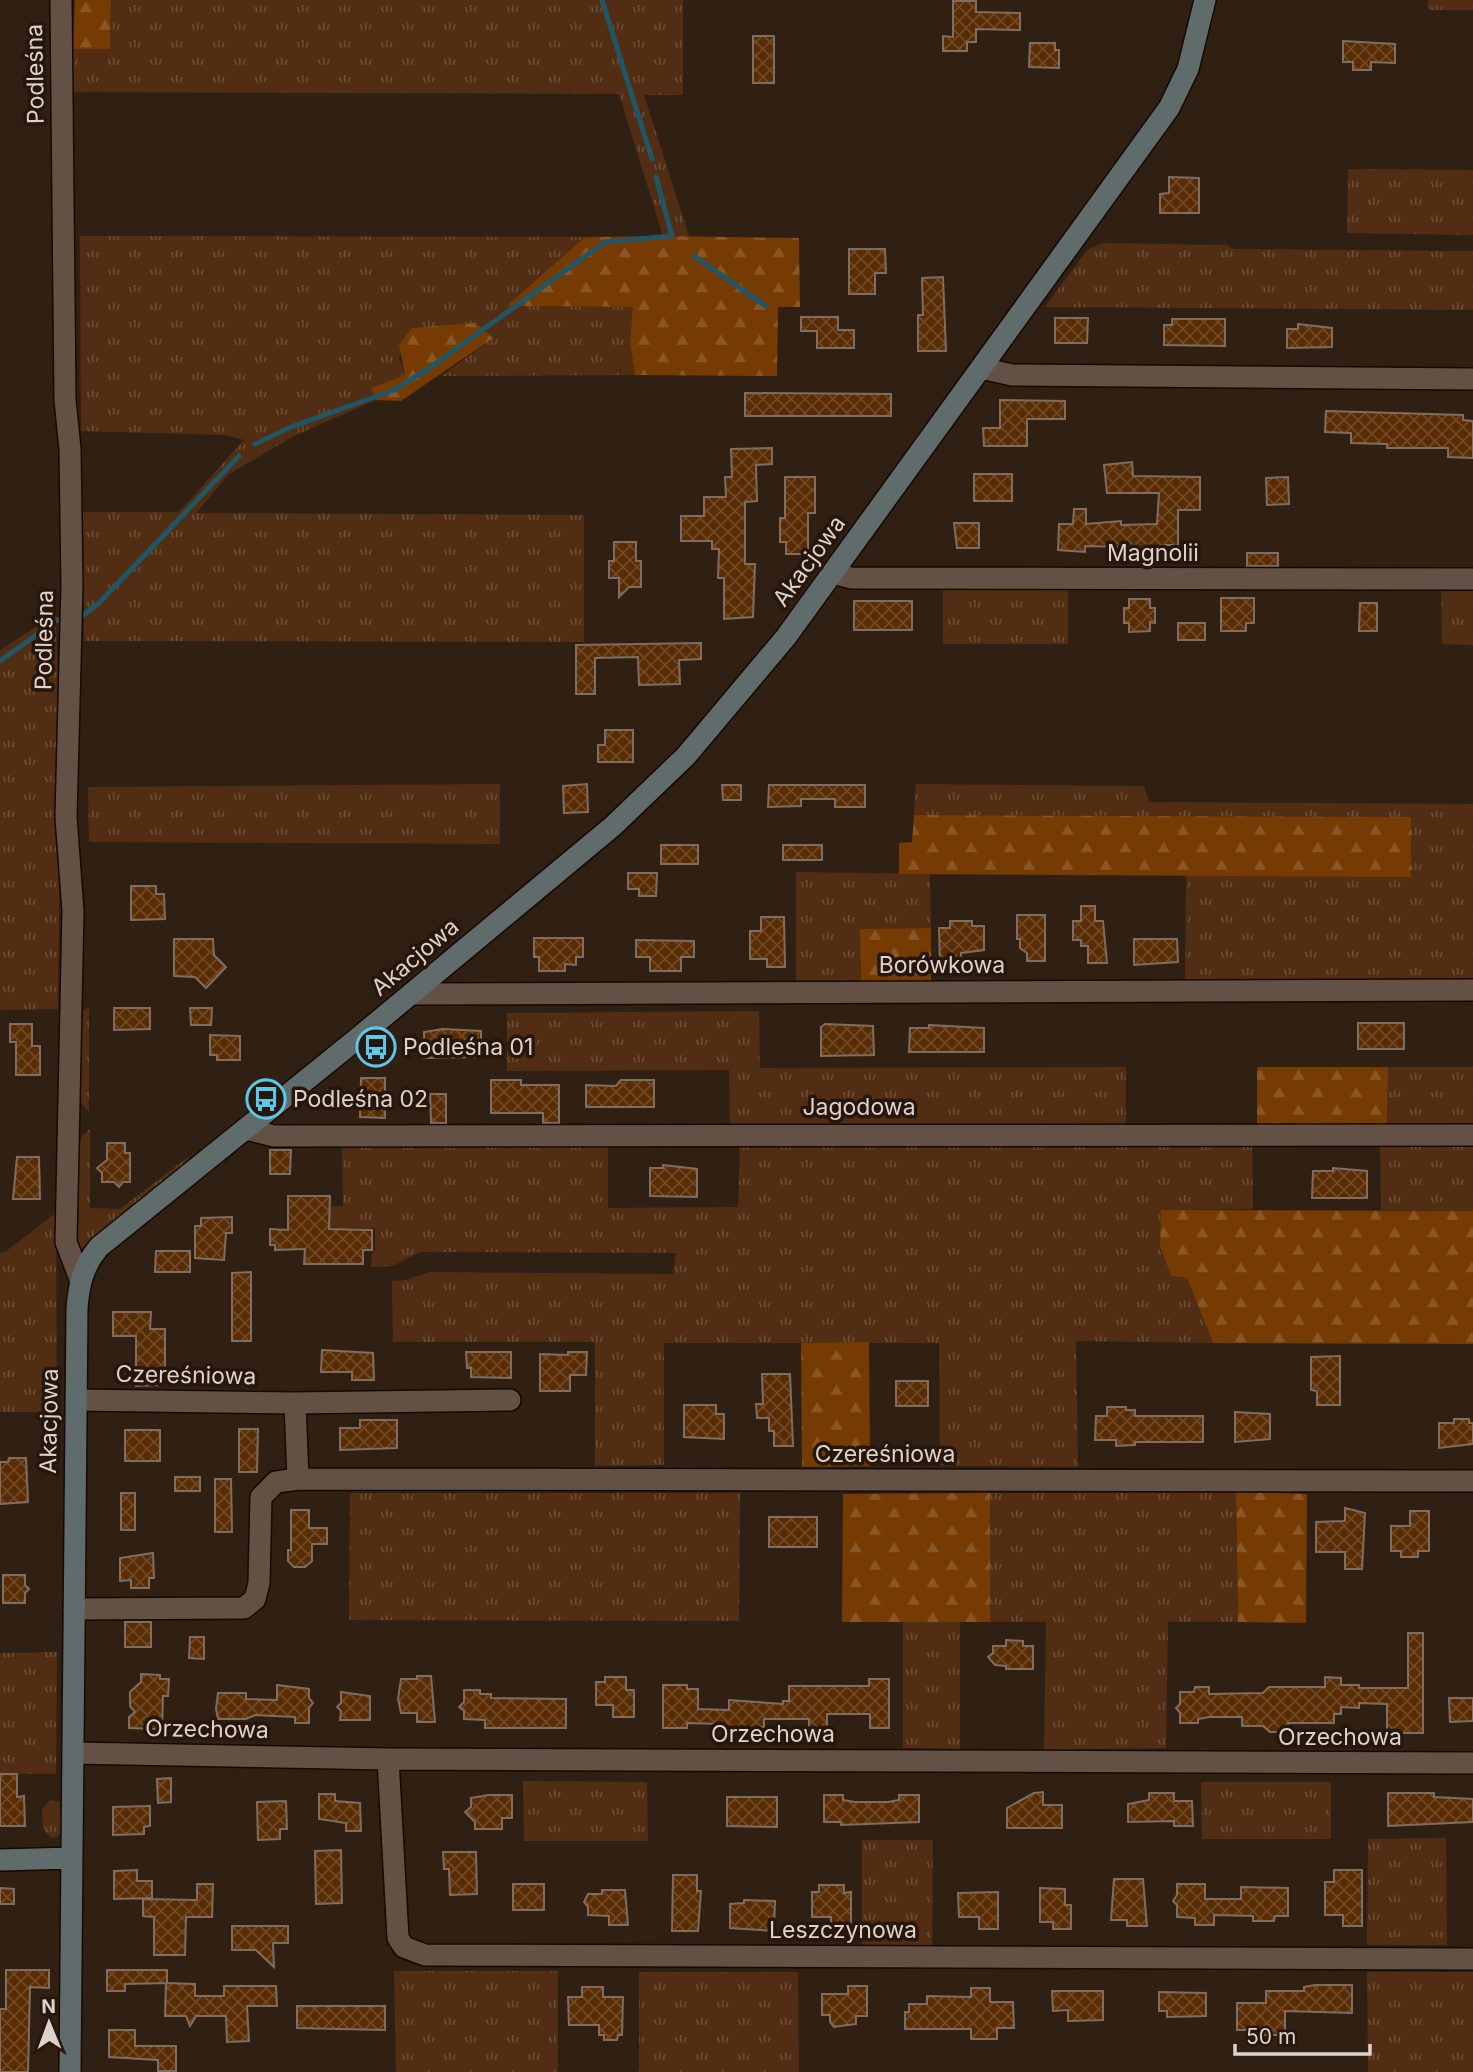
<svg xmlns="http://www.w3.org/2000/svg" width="1473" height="2072" viewBox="0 0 1473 2072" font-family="Inter,sans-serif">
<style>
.grass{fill:url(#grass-tufts)}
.forest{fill:url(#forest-firs)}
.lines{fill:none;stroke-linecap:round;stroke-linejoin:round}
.stream{stroke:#205666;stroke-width:5}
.building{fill:url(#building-cross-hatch);stroke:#816d60;stroke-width:2}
.street-casing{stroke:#170902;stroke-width:24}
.secondary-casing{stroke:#170902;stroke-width:24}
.street{stroke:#645145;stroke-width:21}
.secondary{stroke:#5f6c6b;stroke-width:21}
.labels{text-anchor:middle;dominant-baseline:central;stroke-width:7;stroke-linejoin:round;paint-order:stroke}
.street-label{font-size:23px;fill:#ded2cb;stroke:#26160b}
.poi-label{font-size:23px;fill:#ded2cb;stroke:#26160b;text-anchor:start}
</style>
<defs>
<pattern id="grass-tufts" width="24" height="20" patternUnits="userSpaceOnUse" patternTransform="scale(1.75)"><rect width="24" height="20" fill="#512e13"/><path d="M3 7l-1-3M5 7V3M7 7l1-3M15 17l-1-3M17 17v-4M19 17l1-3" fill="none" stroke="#6a4b34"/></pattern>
<pattern id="forest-firs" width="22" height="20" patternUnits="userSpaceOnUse" patternTransform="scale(1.75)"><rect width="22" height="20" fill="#763b02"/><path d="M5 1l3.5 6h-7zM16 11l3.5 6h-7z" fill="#895626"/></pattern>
<pattern id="building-cross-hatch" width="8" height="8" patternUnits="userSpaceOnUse" patternTransform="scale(1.75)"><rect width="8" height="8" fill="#592c03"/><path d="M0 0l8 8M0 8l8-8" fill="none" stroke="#704a26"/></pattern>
</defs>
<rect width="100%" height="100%" fill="#302014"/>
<path class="grass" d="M111 0H683V95H644L689 236H663L619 94 73 92V49H110Z
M1428 0H1473V10H1428Z
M1348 169 1473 170V235L1347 233Z
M80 236 585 237 508 306 634 307 630 342 635 375 441 376 493 338 444 327 412 328 399 358 405 375 372 388 376 400 294 436 229 474 196 513 584 515V642L84 641 83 512H179L244 440 225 435 81 431Z
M1103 243 1227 245 1233 249 1473 251V310L1045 307 1088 249Z
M943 585 1068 586V644H943Z
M1441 586 1473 587V645L1442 644Z
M56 614 60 830 58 1009 0 1010V650Z
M500 784V844L89 842 88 787Z
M916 784 1144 786 1149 802 1473 804V980L1185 981 1186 875 1410 877V817L914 815Z
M796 872 930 874 931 928 860 929 861 983 796 984Z
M89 1007V1111C67 1096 78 1040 79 1014Z
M759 1011 760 1068 1126 1067V1129L730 1127 729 1070 507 1071V1013Z
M1388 1067H1473V1128H1387Z
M90 1129V1208L120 1209 188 1157 189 1164 124 1211 79 1252 76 1251 75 1178 81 1137Z
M1252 1139 1253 1209 1161 1210 1160 1246 1171 1276 1187 1278 1213 1343 1076 1341 1078 1467 940 1466 939 1343H664V1465L595 1466V1342H393L392 1281 405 1280 430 1272 673 1274 676 1253 420 1252 393 1266 371 1267 372 1252 375 1251V1228H328V1207L343 1206 342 1146 608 1145V1208L738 1207 740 1143Z
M1473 1141V1211L1381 1210 1380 1142Z
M56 1213 57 1423 42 1412H0V1253L5 1252Z
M1236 1492 1238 1622H1168L1166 1748 1044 1750 1046 1622H990V1493Z
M350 1493H740L739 1621 349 1620Z
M903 1621 960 1622V1749L903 1748Z
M57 1652 56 1774H0V1653Z
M523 1781 647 1782 648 1841H524Z
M1331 1782V1839H1202L1201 1782Z
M50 1800 60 1802 61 1831 58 1837 51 1838 43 1829 42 1810Z
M1446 1838 1447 1945H1367L1368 1839Z
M862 1840H933L932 1946 862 1945Z
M394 1971H558V2072H396Z
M639 1972H798L799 2072H639Z
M1367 1972H1473V2072H1368Z"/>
<path class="forest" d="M75 0H111L110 49H73Z
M663 236 799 238 800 307H778L777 376 635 375 630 342 633 307 507 306 585 237Z
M475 323 493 338 401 401 376 400 371 388 405 375 399 345 412 328Z
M914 815 1411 817V877L899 874V843L912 842Z
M931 928V982L861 983 860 929Z
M1257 1067H1388L1387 1128 1257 1127Z
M1161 1210 1473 1211V1344L1213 1343 1187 1278 1171 1276 1160 1246Z
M869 1342 870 1466 802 1467 801 1343Z
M1236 1492 1307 1494 1306 1623 1238 1622Z
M990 1493V1622H842L843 1494Z"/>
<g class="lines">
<path class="stream" d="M602 0 652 159
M694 256 766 306
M255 444 291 427 394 390 428 369 605 242 672 236 656 177
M83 615 98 604 239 456
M0 661 57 620"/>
</g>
<path class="building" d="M953 1H976V12L1020 13V30L976 29V42H967V51H943V36L953 37Z
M753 36H774V83H753Z
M1343 41 1395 44V63L1371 62V70H1353V62H1343Z
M1030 43H1055V50H1059V68L1029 67Z
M1169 177 1199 178V213H1160V194L1169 193Z
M849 249H885L886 273H875V294H849Z
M943 277 946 351H918V315H923L922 278Z
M801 317H838V330H854V348H817V331H801Z
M1055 318H1088L1087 343H1055Z
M1172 319H1225V346L1164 345V325H1172Z
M1298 324 1332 328V347L1287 348V329H1298Z
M745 393 891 394V416H745Z
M1000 400 1065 401V419H1027V446H984L983 428H1000Z
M1326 411 1463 415V420L1473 421V458L1448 457V448H1387V444L1351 443V433L1325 432Z
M772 448V464L756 465 757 501 745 502V564H755L753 617 724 619V578H718L719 549H712V541H681V516H704V497H726L725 477H732L731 449Z
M1132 462 1133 476 1200 477V510H1178V545H1160V548L1085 546V552L1058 550 1059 524H1073L1074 509H1086V524L1121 521V525L1157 524 1159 493H1107L1104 465Z
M974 474H1012V501H974Z
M785 477H815V513H808V554H786V542H780V518H785Z
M1288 477 1289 504 1267 505 1266 478Z
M954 523H979V548H957Z
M614 542H636V561H641V587H629L619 597V578H609V561H614Z
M1247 553H1278V566H1247Z
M1221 598H1254V623H1246V631H1221Z
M1129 599H1150V608H1155V623L1150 622V631L1129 632V623H1124V608H1129Z
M854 601H912V630H854Z
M1360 603H1377V631H1359Z
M1178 623H1205V640H1178Z
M701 643V659L679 660 680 684 639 685 638 657 595 658V694H576V645Z
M605 730H633V762H598V745H605Z
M587 784 588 812 564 813 563 786Z
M722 785H741V800H723Z
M769 785H865V807H835V799H801V806L768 807Z
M661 845H698V864H661Z
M783 845H822V860H783Z
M628 873H657L656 896H639V889H628Z
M131 886H156V894H164L165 919 131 920Z
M1081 906H1095V921H1103L1107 963H1088V946H1081V940H1073V921H1081Z
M1017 915H1045V961H1027V953L1020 948V939H1017Z
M761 917H784L785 967H767V959H750V931H761Z
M950 921H972V926H984V950L961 953V964H940L939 928H950Z
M534 938H583V957H576V965L565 964V971H539V957H534Z
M174 939H213L214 955 226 967 206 988 195 977 174 976Z
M1134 939H1177L1178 962 1134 965Z
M636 940 694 941V957H681V971H650V957H636Z
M114 1008H150V1029L114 1030Z
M190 1008H212L211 1025H191Z
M1358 1023H1404V1049H1358Z
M10 1024H32V1046H40V1075H16V1042H10Z
M825 1024 873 1026 874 1055 821 1056V1027Z
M929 1025 984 1028V1052H909L910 1028H929Z
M443 1029 481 1031V1057L424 1058V1032Z
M210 1035 240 1036V1060H217V1055H210Z
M361 1078H385V1118L360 1117Z
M491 1080H521V1085H559V1123H543V1113H491Z
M621 1080H654V1107H586V1085L616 1086Z
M430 1094H446V1123H431Z
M107 1143H125V1153H130V1182H123L119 1187 114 1182H102V1173L97 1168 107 1160Z
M270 1150H291L290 1174H270Z
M17 1157H39L40 1199H13Z
M663 1165 697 1169V1197L650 1196V1168H663Z
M1333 1168 1367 1171V1198H1312L1313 1171H1333Z
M288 1196H330L329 1229 372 1230V1250H363V1264H304L305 1249 275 1250V1245H270V1229L288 1230Z
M232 1217V1233H226L224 1260 195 1258V1226H201V1218Z
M156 1251H190V1272H155Z
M251 1272V1341H232V1273Z
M113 1312H151L150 1329H165V1372H161V1385L136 1386V1336H113Z
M322 1350 373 1353 374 1380H352V1372H321Z
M466 1352H511V1378L471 1377V1368H467Z
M568 1352H587L586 1375H570V1391H540V1354L568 1355Z
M1340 1356V1405H1317V1391L1311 1390V1357Z
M762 1374H790L793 1446H774V1431H769V1418H757L756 1404H763Z
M896 1381H928V1406H896Z
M684 1405H716V1414H724V1439L684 1437Z
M1107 1407H1126V1410H1135V1416H1203V1442H1135V1445L1116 1446V1440H1095L1096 1416H1107Z
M1235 1412 1270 1414V1439L1235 1442Z
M1454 1419H1469V1423H1473V1444L1439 1448V1423H1454Z
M360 1420H397V1448L340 1450V1428H360Z
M239 1429H258L257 1472H239Z
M125 1430H160V1461H125Z
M9 1458H26L28 1502 0 1504V1462H8Z
M175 1477H200V1491H175Z
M215 1479H231L232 1532H215Z
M121 1493H135V1530H121Z
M1345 1508 1365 1513 1362 1569H1345V1552H1316V1522L1345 1521Z
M291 1510H309V1528H327V1544H312V1561L305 1567H294L288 1561V1550H291Z
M1410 1511H1429V1551H1418V1557H1401V1551H1391V1526H1410Z
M769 1517H817V1547H769Z
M153 1553 154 1578H149V1588H131V1580L120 1581V1558Z
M3 1575H25V1585L29 1589 25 1593V1603H3Z
M125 1622H151V1647H125Z
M1408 1633H1423V1733H1387V1704L1359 1703V1708L1341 1707V1714H1334V1723H1288V1732H1270L1263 1726H1242V1717H1209L1198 1719V1723H1180V1713L1176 1708 1180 1704V1692H1194L1195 1687H1209V1694L1263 1693 1269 1687H1325V1677L1341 1678V1685H1359V1688H1408Z
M190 1637H204V1659L189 1658Z
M1006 1640 1023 1641V1646H1033V1669H1006V1666L995 1665 988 1657 993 1653V1646H1006Z
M141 1674 160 1675V1679H169L168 1696H163L162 1729 129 1728V1717L135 1712 130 1706V1692L141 1682Z
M417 1676H431L435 1722H417V1713H401L398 1699 401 1679H417Z
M605 1677H626V1690H634V1717H613V1705H596V1682H605Z
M869 1679H889V1728H870V1714H827V1728H809V1719H764V1727H754V1730H721V1724L687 1723V1728H663V1685H687V1689H698V1709L729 1710V1700L783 1704V1701H789V1686H869Z
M277 1685 309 1689V1698L313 1703 309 1708V1723H295V1717L255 1715 246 1719H218L216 1709 218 1693H246V1699L277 1700Z
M464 1690H480V1694H491V1698L566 1699V1728H485V1720L464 1719V1711L459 1707 464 1702Z
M341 1692 370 1696V1720H340L341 1711 337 1707 341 1703Z
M1449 1698H1473V1721L1450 1722Z
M0 1774H17V1797L24 1796 25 1826H0Z
M171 1778V1802L158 1803 157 1779Z
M1043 1792V1805H1062V1828H1007V1808L1034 1793Z
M1149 1793H1174V1801H1192L1193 1826H1174V1821L1128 1822V1804L1149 1800Z
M1388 1793H1434V1797L1473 1799V1822L1388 1826Z
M319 1794H335V1801L360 1803 361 1831H346V1823L319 1819Z
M488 1795H512V1818H502V1829H475V1822L465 1812 471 1807V1798Z
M824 1795H843V1800L855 1802H888L899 1800V1795H919V1822L841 1825V1822H824Z
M727 1797H777V1827L727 1826Z
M286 1801 287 1829H280V1839L258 1840 257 1802Z
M150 1806V1826L144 1827V1834L113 1835V1807Z
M341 1850 342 1903 316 1904 315 1851Z
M443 1852H476L477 1894 450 1895 449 1869H444Z
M137 1870V1881H152V1898L114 1899V1871Z
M1334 1870H1362V1926H1343V1915H1325V1882H1334Z
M673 1875H697V1891H701L698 1931H672Z
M1114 1879H1143L1147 1926H1127V1920H1111Z
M197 1884H213L212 1917H186L185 1955H154V1917L143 1916V1899L197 1900Z
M513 1884H544V1910H513Z
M1177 1884H1205V1899H1241V1887L1288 1888V1916H1275L1274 1921H1253V1916L1214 1915V1925H1195V1918L1177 1917V1905L1173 1901 1177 1895Z
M819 1885H844V1893L851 1892V1926H831V1917H812V1892H819Z
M0 1888 14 1889V1904H0Z
M1040 1888 1065 1889V1905H1071V1929H1053V1922H1040Z
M602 1890H625L628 1925H609V1916L588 1915V1907L584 1902 588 1894H602Z
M998 1892V1929H979V1917H959L958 1893Z
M744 1900 775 1901 774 1931 730 1928V1904L744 1903Z
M232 1926H288V1943H273L274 1967 256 1950H232Z
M6 1970H49V1988L30 1987 28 2072H0V2009H6Z
M107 1970H167V1983L125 1984V1991H107Z
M166 1983 195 1984V1996H224V1986H276L277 2006H247L249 2041 227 2042 226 2016H196L190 2026 186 2016H165Z
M1315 1985H1352V2013L1285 2011V2035H1255V2030H1237V2003H1266V1991H1304V1987Z
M848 1986H867V2016H856V2024L834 2027 830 2022V2015H822V1994H848Z
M582 1987H603V1997H623L622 2035H618L617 2040H604V2035H599V2025H569L568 1997H582Z
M971 1988H990V2002H1013L1014 2028H997V2039H971V2029H905V2012H909V2004H927V1996L971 1997Z
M1052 1991H1103V2020L1068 2021V2010L1053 2011Z
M1159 1992 1206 1993V2016L1167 2017V2011H1159Z
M297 2006H385V2030L297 2028Z
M109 2030H135V2046H176V2071H158V2060L109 2057Z"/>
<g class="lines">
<g class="street-casing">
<path id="street" d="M61 0 65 400 70 449 72 586 66 817 73 911 66 1242 80 1279
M981 368 1012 375 1473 379
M833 573 851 578 1473 579
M411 994 1473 990
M246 1129 274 1136 1473 1135
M76 1400 295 1403 298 1479 1473 1481
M295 1403 510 1400
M74 1609 244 1608 255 1599 259 1583 261 1497 276 1482 298 1479
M73 1753 388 1759 1473 1763
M388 1759 398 1938 404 1947 425 1955 1473 1959"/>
</g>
<g class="secondary-casing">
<path id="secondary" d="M0 1860 72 1858
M70 2072 77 1308C79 1284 83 1266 99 1247L358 1038 613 826 686 756 786 637 1169 108 1188 69 1205 0"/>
</g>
<use href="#street" class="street"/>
<use href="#secondary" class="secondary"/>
</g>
<defs>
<g id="bus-ring" transform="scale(2.0125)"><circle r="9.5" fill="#26160b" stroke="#5cc7e8" stroke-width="1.5"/><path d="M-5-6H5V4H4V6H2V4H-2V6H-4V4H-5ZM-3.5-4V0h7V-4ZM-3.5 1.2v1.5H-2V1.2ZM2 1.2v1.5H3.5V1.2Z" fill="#5cc7e8"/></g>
</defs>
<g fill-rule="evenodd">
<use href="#bus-ring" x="376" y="1047"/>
<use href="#bus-ring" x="266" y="1099"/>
</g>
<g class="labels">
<g class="street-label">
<text transform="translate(35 74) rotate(-91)">Podleśna</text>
<text x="1153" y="553">Magnolii</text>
<text transform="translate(809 561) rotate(-54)">Akacjowa</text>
<text transform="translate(44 640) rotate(-89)">Podleśna</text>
<text transform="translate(415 957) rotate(-40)">Akacjowa</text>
<text x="942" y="965">Borówkowa</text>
<text x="859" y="1107">Jagodowa</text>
<text transform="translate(186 1375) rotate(1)">Czereśniowa</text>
<text transform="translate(49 1421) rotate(-89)">Akacjowa</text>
<text x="885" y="1454">Czereśniowa</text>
<text transform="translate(207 1729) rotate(1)">Orzechowa</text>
<text x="773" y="1734">Orzechowa</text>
<text x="1340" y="1737">Orzechowa</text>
<text x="843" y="1930">Leszczynowa</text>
</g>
<g class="poi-label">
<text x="403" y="1047">Podleśna 01</text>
<text x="293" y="1099">Podleśna 02</text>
</g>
</g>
<g transform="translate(49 2023) rotate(359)" stroke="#26160b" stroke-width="5" paint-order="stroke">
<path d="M0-5L12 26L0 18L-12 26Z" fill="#ded2cb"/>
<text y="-10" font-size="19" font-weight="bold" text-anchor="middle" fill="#ded2cb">N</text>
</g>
<path d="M1235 2044v10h135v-10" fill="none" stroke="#ded2cb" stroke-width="3.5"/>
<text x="1246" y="2044" font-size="21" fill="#ded2cb" stroke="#26160b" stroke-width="5" paint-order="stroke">50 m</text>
</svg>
